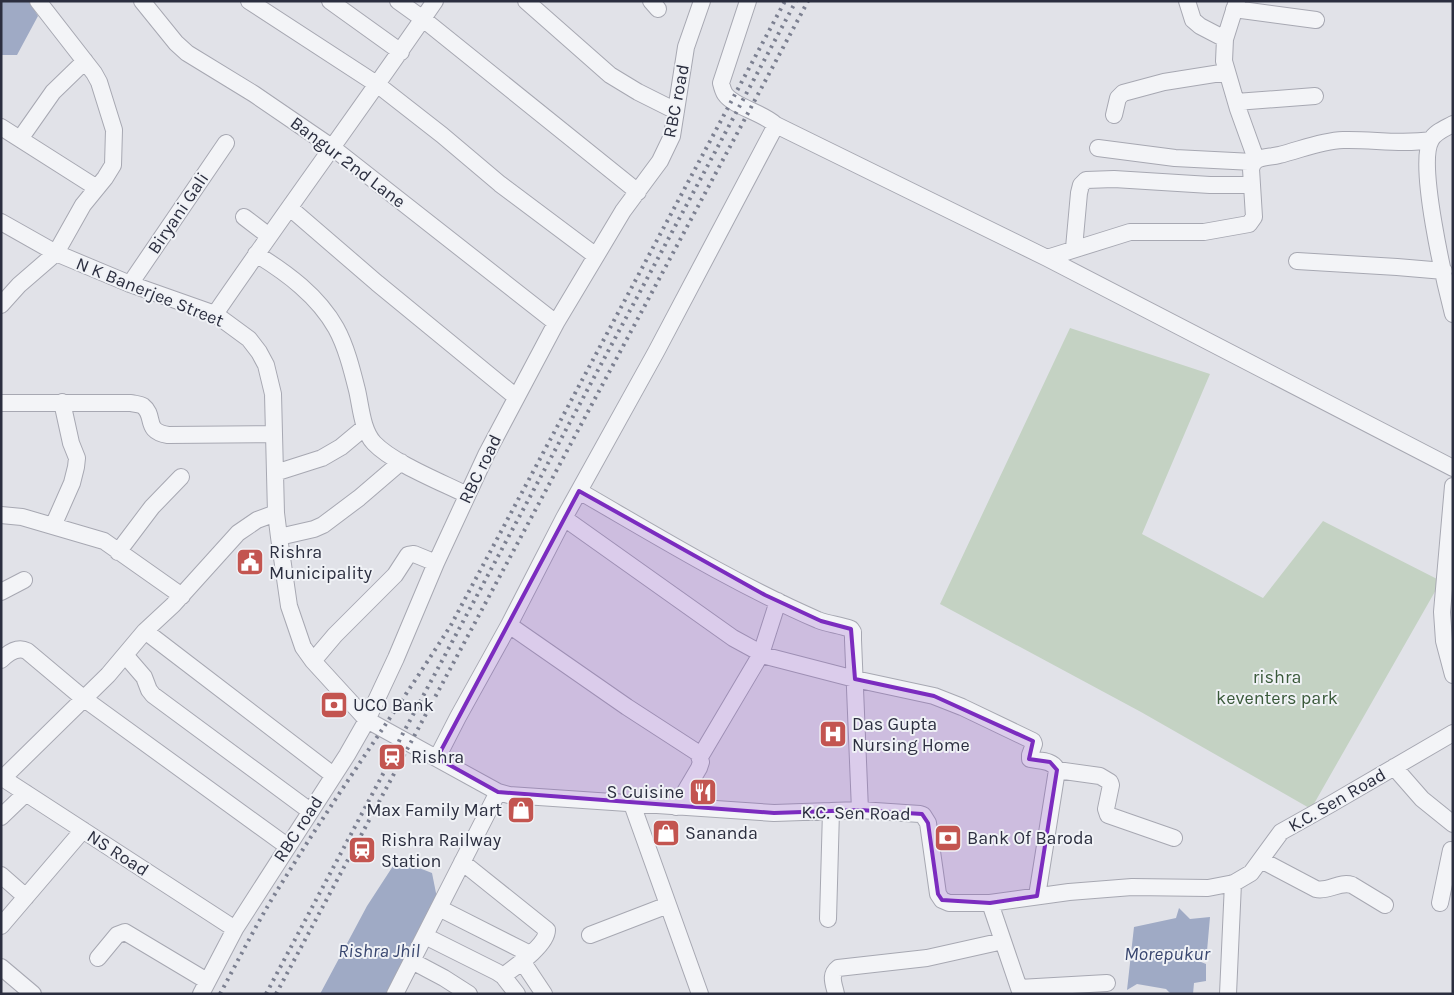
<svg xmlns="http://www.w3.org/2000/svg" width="1454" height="995" viewBox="0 0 1454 995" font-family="Karla,sans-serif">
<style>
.green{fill:#c4d2c3}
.water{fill:#9faac5}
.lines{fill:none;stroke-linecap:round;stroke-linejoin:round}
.minor-casing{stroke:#a7a8b2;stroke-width:18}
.minor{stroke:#f3f4f7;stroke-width:16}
.rail{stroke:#7c8091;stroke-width:4;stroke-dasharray:2.5 5;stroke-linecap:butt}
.marked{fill:#7b2cbf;fill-opacity:0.2;stroke:#7b2cbf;stroke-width:4;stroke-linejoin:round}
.labels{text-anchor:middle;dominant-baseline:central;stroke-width:4;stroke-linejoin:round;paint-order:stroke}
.street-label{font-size:18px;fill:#2b2e3f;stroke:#f0f2f6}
.poi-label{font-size:18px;fill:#2b2e3f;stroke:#f0f2f6;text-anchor:start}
.park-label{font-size:18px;fill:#395939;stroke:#f0f2f6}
.water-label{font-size:19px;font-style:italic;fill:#38466f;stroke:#f0f2f6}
</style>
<rect width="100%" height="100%" fill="#e1e2e8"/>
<path class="green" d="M1070 328 1210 374 1142 534 1263 598 1323 521 1441 581 1311 809 1141 712 940 604Z"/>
<path class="water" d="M1 1H29L38 16 17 55H1Z
M409 864 432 873 439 908 393 994H320L367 906 393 866Z
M1179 908 1190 919 1210 917 1207 951 1201 955V962L1206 964V981L1194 983 1193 994H1171L1166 989 1137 984 1127 990 1134 927 1176 918Z"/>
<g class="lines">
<g class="minor-casing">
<path id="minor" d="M142 1 176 43 187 53 254 94 333 148 556 323
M249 1 378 85 442 135 500 184 596 256
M330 1 401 52
M398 1 423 19 638 192
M526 1 610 75 638 92 676 111
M651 1 658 9
M748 1 721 83C722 87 723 91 725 94 734 107 762 112 776 125L1047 258 1453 468
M1187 1 1193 20 1200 26 1225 39
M1237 1 1225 39 1224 61 1238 109 1256 159
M1234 9 1316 20
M1236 102 1315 96
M1114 115 1118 98 1123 93 1164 82 1227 72
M1453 124C1446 128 1435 132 1431 140 1417 164 1445 283 1453 314
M1 127 97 188
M20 139 53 92 85 61
M1098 148 1175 158 1253 162
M290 208 377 283 516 397
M244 217 269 236
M1 222 56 253 130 284 215 314 249 339 259 352 266 365 273 394 276 513 279 537 289 606 303 647 313 661 367 720 498 792 509 795 774 813 860 810 920 814 923 815 928 823 938 894 942 900 949 903H990L1069 892 1132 887 1208 888 1234 883 1251 873 1281 832 1331 804 1453 733
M1074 248 1079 193 1081 185 1086 180 1114 179 1210 185H1252
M256 254C287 273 318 296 336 328 346 346 352 370 357 390 361 407 362 430 374 443 393 463 441 482 467 495
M1047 258 1130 232H1204L1249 224 1254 217 1251 169C1254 155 1268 158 1279 155 1300 150 1320 141 1343 140 1372 139 1401 145 1431 140
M1297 261 1397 267 1444 271
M130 284 226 143
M1 305 19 285 56 253 83 205 105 178 113 165 114 130 99 82 94 73 38 1
M215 314C287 209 363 106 435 1
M1 403H131C135 404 140 404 143 406 156 416 143 431 168 435L274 434
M275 473 322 458 341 447 365 427
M1453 486 1442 612 1444 641 1453 675
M579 491C657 536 735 584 818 620 828 624 840 625 851 629L853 632V640L860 810
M1 515 22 517 104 541 182 596
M564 518 733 638 766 656 855 679 934 696 962 707 1033 741 1034 744 1030 755V759C1040 761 1053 760 1057 770L1037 896
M53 526 72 483 76 467 77 458 71 443 62 402
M279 537 314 529 323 525 359 498 401 462
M118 552 152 507 181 477
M1 592 24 580
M145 631 333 775
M125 655 144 677 149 690 153 695 310 811
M1 660C8 653 17 646 27 651L83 698 287 846
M313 661 335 635 395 575 408 555 414 554 436 563
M700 757 761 654 778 601
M437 758 458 717 509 625
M1394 767 1422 799 1453 824
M1057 770 1100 776 1110 782 1111 785 1106 809 1108 815 1174 838
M1 777 235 929
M3 778 108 675 145 631 173 605 238 533 257 520 276 513
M632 804 700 994
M676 807 699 768 701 762 698 753 627 707 509 625 564 518 656 352 776 125
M1 817 26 793
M1261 860 1316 889C1329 892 1339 881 1352 885L1385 905
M462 862 547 930C547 945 515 967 503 976
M1 875 26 897
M990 903 1021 994
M1440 903 1451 850
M439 908 530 954
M828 919 831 811
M1 926 83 830
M590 935 668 905
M425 936 497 972 503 976 517 994
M98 958 117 935 125 932 207 981
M412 961 444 978 469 994
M522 961 544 994
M1 967 33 994
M1019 988 1107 983
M201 994 235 929 347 755 367 720 396 658 436 563 486 455 556 323 623 211 660 161 672 136 686 47 702 1
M395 994 498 792
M836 994C834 984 829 975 838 968L927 958 1003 941
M1228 994 1233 883"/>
</g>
<use href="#minor" class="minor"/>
<path class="rail" d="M220 994C241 955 261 915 285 878 338 792 397 710 451 625L785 1
M266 994 392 757 400 739 796 1
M276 994 808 1"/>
</g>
<path class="marked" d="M579 491 765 595 821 621 851 629 855 679 934 696 1033 741 1029 759 1050 762 1057 770 1037 896 990 903 942 900 938 894 928 823 922 814 860 810 774 813 498 792 437 758Z"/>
<defs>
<g id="civic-square" transform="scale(1.4375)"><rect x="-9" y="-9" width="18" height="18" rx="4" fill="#c35550" stroke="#f0f2f6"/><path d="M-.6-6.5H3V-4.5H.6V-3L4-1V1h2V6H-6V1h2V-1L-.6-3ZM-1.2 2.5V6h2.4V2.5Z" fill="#fff"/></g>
<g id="bank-square" transform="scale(1.4375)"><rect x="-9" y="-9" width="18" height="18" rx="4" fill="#c35550" stroke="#f0f2f6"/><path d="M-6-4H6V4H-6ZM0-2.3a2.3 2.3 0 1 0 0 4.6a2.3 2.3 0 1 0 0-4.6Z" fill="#fff"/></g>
<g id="hospital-square" transform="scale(1.4375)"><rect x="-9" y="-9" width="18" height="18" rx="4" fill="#c35550" stroke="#f0f2f6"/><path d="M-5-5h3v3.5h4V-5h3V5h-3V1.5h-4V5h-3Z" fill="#fff"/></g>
<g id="station-square" transform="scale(1.4375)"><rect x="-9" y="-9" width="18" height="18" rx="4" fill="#c35550" stroke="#f0f2f6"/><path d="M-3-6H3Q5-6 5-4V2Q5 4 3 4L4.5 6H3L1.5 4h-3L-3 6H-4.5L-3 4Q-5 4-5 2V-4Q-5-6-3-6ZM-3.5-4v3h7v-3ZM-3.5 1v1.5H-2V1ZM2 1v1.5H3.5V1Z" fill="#fff"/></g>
<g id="restaurant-square" transform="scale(1.4375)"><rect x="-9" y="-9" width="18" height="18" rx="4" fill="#c35550" stroke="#f0f2f6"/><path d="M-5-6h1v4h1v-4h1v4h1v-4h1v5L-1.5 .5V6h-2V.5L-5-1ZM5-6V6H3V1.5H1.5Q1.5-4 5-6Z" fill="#fff"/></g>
<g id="shop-square" transform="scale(1.4375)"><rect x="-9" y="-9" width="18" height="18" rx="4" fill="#c35550" stroke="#f0f2f6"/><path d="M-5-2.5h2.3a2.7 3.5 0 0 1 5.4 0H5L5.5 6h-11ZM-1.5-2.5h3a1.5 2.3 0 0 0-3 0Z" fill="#fff"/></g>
</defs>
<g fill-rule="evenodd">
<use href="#civic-square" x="250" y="562"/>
<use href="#bank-square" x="334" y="705"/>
<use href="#hospital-square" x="833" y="734"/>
<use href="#station-square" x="392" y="757"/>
<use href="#restaurant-square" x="703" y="792"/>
<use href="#shop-square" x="521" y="810"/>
<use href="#shop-square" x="666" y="833"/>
<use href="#bank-square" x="948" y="838"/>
<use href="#station-square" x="362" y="850"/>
</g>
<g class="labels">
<g class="street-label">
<text transform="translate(676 101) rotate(-79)">RBC road</text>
<text transform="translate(348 162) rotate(37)">Bangur 2nd Lane</text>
<text transform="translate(178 213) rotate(-56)">Biryani Gali</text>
<text transform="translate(150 292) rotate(22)">N K Banerjee Street</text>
<text transform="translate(480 469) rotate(-64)">RBC road</text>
<text transform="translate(1337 800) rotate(-30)">K.C. Sen Road</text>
<text transform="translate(856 813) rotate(1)">K.C. Sen Road</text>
<text transform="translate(298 829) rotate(-57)">RBC road</text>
<text transform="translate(118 853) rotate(33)">NS Road</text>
</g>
<g class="poi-label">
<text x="269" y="552">Rishra<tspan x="269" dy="21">Municipality</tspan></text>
<text x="353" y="705">UCO Bank</text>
<text x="852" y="724">Das Gupta<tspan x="852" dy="21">Nursing Home</tspan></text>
<text x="411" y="757">Rishra</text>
<text x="684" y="792" text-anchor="end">S Cuisine</text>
<text x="502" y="810" text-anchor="end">Max Family Mart</text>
<text x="685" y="833">Sananda</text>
<text x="967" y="838">Bank Of Baroda</text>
<text x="381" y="840">Rishra Railway<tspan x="381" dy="21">Station</tspan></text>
</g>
<g class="park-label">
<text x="1277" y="677">rishra<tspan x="1277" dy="21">keventers park</tspan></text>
</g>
<g class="water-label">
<text x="379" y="951">Rishra Jhil</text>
<text x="1167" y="954">Morepukur</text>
</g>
</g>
<rect width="1454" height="995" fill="none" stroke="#2b2e3f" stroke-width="5"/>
</svg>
